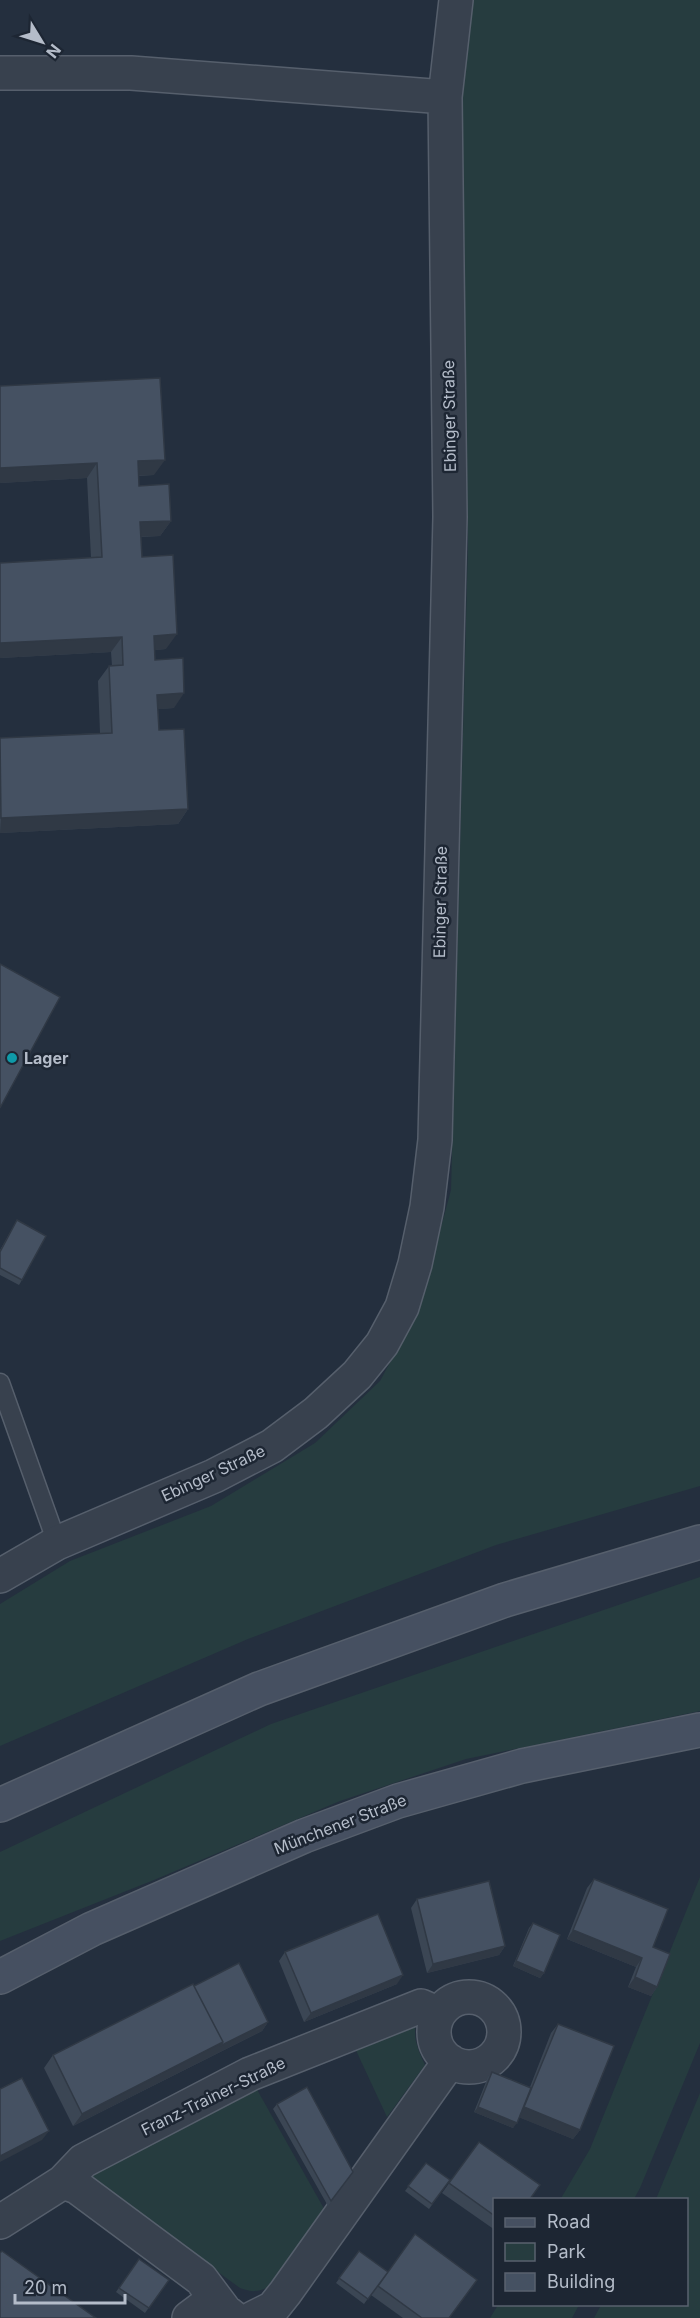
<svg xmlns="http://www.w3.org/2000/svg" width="700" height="2318" viewBox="0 0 700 2318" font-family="Inter,sans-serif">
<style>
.green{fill:#263c3f}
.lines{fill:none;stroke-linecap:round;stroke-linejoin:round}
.lane-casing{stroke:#565f6c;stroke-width:21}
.street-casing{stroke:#565f6c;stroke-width:36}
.secondary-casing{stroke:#565f6c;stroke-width:36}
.lane{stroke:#38414e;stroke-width:18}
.street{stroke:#38414e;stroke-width:33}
.secondary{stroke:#465061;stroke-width:33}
.wall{fill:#3b4654}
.shaded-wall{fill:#303945}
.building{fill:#455162;stroke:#303945;stroke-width:1.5}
.culture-dot{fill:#0f9aa8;stroke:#1d2633;stroke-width:2}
.labels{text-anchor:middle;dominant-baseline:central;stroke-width:5;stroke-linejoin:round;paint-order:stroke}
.street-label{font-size:16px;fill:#b4bcc9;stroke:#1d2633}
.poi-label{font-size:16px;font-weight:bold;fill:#b4bcc9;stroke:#1d2633;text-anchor:start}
</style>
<rect width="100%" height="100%" fill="#242f3e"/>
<path class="green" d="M467 0H700V1486L496 1545 248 1639 0 1746V1604L70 1561 211 1506 315 1443 380 1381 419 1309 451 1190 468 544 458 118Z
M700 1577V1711L466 1759 340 1801 154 1880 0 1941V1852L271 1724Z
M700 1877V2043L640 2188 634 2199 560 2200 590 2149Z
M417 2018C412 2036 417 2048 425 2065L387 2117 353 2044Z
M255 2086 327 2214 272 2285C260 2292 253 2293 240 2288L90 2179 100 2164Z
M700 2093V2318H594L601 2305 686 2304V2200L656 2199Z
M498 2305V2304L579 2305 572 2318H490Z"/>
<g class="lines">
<g class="lane-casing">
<path id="lane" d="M0 1383 57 1543"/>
</g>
<g class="street-casing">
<path id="street" d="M0 73H131L445 97
M0 1576 57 1543 214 1476 272 1446 316 1413 357 1375 382 1344 402 1307 415 1264 427 1207 435 1140 450 517 445 97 456 0
M434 2032a35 35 0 1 1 70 0a35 35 0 1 1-70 0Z
M63 2182 83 2161 250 2074 421 2006 439 2014
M0 2222 63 2182 77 2187 201 2279 225 2311 234 2318
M189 2318 201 2309 225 2311
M253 2318 273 2308 285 2293 450 2061"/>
</g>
<g class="secondary-casing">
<path id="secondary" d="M0 1805 259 1689 505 1600 700 1542
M0 1977 92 1929 304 1836 398 1801 522 1766 700 1730"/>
</g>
<use href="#lane" class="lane"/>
<use href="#street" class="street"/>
<use href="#secondary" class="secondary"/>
</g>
<path class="wall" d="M0 386 154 475 139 476V486L171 521 160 536 141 537 142 557 166 649 155 650V660L174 708 158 709 159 730 188 809 178 824 0 833V738L100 733 98 681 109 666H112L111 652 0 658V563L91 558 87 478 0 483Z
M17 1220 22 1280 19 1285 0 1275V1250Z
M594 1879 653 1947 657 1987 651 1996 628 1987 636 1967 567 1939 587 1888Z
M417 1899 505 1946 499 1955 427 1973 411 1908Z
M533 1923 544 1973 540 1978 513 1966 529 1928Z
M285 1952 397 1984 304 2022 279 1961Z
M194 1986 268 2022 262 2031 73 2126 44 2068 53 2055Z
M558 2024 580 2130 573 2139 519 2117 513 2128 474 2112 488 2077 492 2072 530 2087 551 2033Z
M277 2104 353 2172 328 2206 273 2109Z
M479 2142 495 2199V2230L442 2193Z
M426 2163 450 2180 429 2209 405 2191Z
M359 2251 449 2318H403L371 2295 374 2290 364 2304 336 2283Z
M139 2259 169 2280 145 2313 116 2292Z"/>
<path class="shaded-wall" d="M165 460 154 475 127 476 138 461Z
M97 463 87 478 0 483V468Z
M171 521 160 536 130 537 140 522Z
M177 634 166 649 144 651 154 636Z
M122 637 111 652 0 658V643Z
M184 693 174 708 146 710 157 695Z
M188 809 178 824 0 833 1 818Z
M573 1930 642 1958 636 1967 567 1939Z
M505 1946 499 1955 427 1973 433 1964Z
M516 1961 544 1973 540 1978 513 1966Z
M403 1975 397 1984 304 2022 311 2013Z
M635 1977 657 1987 651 1996 628 1987Z
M268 2022 262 2031 214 2055 220 2046Z
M223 2042 214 2055 73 2126 82 2114Z
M478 2107 517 2123 513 2128 474 2112Z
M524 2107 580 2130 573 2139 518 2117Z
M49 2131 42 2140 0 2162V2156Z"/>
<path class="building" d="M160 378 165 460 138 461 139 486 169 484 171 521 140 522 142 557 173 555 177 634 154 636 155 660 183 658 184 693 157 695 159 730 184 729 188 809 1 818 0 738 112 733 109 666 123 665 122 637 0 643V563L102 557 97 463 0 468V386Z
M0 964 60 997 0 1108Z
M17 1220 46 1236 22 1280 0 1268V1252Z
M594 1879 668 1909 653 1947 670 1954 657 1987 635 1977 642 1958 573 1930Z
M489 1881 505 1946 433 1964 417 1899Z
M378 1914 403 1975 311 2013 285 1952Z
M533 1923 560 1935 544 1973 516 1961Z
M239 1963 268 2022 220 2046 223 2042 194 1986Z
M193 1984 223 2042 82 2114 53 2055Z
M558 2024 614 2046 580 2130 524 2107Z
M492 2072 531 2088 517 2123 478 2107Z
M22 2078 49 2131 0 2156V2089Z
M307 2087 353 2172 331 2201 277 2104Z
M479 2142 540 2185 530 2199H495V2216L449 2183Z
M426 2163 450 2180 432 2204 408 2186Z
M415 2234 477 2280 449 2318H422L378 2286Z
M2 2251 96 2318H0V2253Z
M359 2251 388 2272 368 2299 339 2278Z
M139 2259 169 2280 149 2308 119 2288Z"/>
<circle class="culture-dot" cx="12" cy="1058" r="6"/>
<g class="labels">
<g class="street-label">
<text transform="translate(449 416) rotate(-91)">Ebinger Straße</text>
<text transform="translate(440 902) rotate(-89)">Ebinger Straße</text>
<text transform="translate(213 1473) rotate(-25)">Ebinger Straße</text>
<text transform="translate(340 1824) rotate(-21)">Münchener Straße</text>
<text transform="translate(213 2096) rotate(-26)">Franz-Trainer-Straße</text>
</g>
<g class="poi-label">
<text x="24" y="1058">Lager</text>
</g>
</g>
<rect x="493" y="2198" width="195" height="108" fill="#1d2633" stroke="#59626f" stroke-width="1.5"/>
<rect x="505" y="2218" width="30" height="9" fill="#465061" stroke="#59626f" stroke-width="1.5"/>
<text x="547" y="2228" font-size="18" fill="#b4bcc9">Road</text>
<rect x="505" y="2243" width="30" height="18" fill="#263c3f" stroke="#59626f" stroke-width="1.5"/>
<text x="547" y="2258" font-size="18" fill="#b4bcc9">Park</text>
<rect x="505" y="2273" width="30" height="18" fill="#455162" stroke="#59626f" stroke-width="1.5"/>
<text x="547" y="2288" font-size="18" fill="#b4bcc9">Building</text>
<g transform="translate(42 42) rotate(128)" stroke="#1d2633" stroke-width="4.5" paint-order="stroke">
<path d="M0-4.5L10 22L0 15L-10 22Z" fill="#b4bcc9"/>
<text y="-9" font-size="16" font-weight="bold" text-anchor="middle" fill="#b4bcc9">N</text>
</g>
<path d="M15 2294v9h110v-9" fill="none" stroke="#b4bcc9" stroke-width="3"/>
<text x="24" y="2294" font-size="18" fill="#b4bcc9" stroke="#1d2633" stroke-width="4.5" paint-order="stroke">20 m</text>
</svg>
